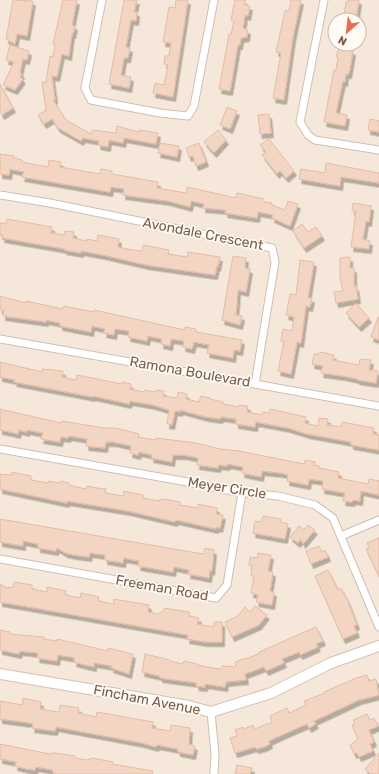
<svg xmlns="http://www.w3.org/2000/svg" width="379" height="774" viewBox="0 0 379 774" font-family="Rubik,sans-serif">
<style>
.residential{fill:#f5e8da;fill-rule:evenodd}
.building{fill:#f3d5c3;stroke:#e6bba3;filter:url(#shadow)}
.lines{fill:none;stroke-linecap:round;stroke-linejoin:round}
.street-casing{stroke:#d1beb0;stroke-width:9}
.secondary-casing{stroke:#d6c0b0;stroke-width:12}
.street{stroke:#fff;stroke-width:7}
.secondary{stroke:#fff;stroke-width:10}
.labels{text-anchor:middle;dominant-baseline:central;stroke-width:3.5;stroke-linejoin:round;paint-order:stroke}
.street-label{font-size:14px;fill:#7a5c4d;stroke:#fffaf3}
</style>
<defs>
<filter id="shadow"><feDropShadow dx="2.5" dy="4.5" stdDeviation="0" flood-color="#0004"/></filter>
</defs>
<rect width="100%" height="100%" fill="#fdf6ec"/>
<path class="residential" d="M0 0H379V774H0ZM335 20H359V44H335Z"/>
<path class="building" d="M13 0 33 1 27 36 17 34 15 44 6 39Z
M63 0H77L72 25 75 26 73 34 72 33 69 56 62 54 57 77 52 76 55 100H53L66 120 91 134 92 130 116 133 117 126 139 132V130L158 133 156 144 124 138 123 143 109 140 108 147 98 145 99 141 83 138 81 141 58 128 52 119 44 124 38 115 46 110 42 82H46L50 56 53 57 55 44H53Z
M124 0H137L134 12H137L136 21 131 20 126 47 130 48 128 58H124L121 75 131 77 129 88 109 84Z
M176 0H188L173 97 153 93 155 83 164 85 168 65 164 64 165 56H169L171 43 163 42 169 7 175 8Z
M235 0H245V5L250 6 248 16 245 15 243 28 248 30 247 37 241 38 240 45H238L230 91 219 89 229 34H231L234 21 231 20Z
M291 0H301L293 37 284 100 273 98 281 53 276 52 285 11H289Z
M348 0H359L356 20H343L346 2 348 3Z
M340 44H349L348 50 353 51 349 74H346L345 82 343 81 336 113 347 115 345 126 324 122 334 70H336L338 58 336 57Z
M10 45 29 51 27 60 23 59 20 72 22 74 20 77 23 79 15 90 3 85 14 62 6 60Z
M0 84 13 108 2 115 0 111Z
M227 107 237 111 230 129 220 125Z
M269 114 271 133 260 134 258 115Z
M370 119 379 121V132L368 130Z
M218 130 226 140 214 153 204 142Z
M269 139 294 171 286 178 280 171 277 174 262 155 266 152 260 145Z
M160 143 179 146 177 157 158 153Z
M199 143 206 162 196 166 193 156 189 157 186 148Z
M0 154 14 156V158L22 160V162L48 167 49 160 61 162 60 167 100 174 101 169 112 171V174L158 182 157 188 186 193 187 187 236 198 237 193 264 199V202L272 203V205L285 210 288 201 298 204 290 226 272 218 273 215 258 212 257 218 225 213 226 210 203 208 204 204 191 201 190 207 168 201 123 195 124 189 111 187 110 192 22 177 24 172 10 169 9 175 0 174Z
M326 163 379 173V183L341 177 340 186 299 179 301 169 325 173Z
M353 203 371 206 369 222 366 221 363 239 370 241 369 249 351 247 356 211H352Z
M7 219 52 227 51 233 64 235 65 231 74 232 73 238 87 241V239L97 241 98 235 119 239 118 247 132 250 142 251 143 245 169 250 168 254 187 257 188 252 220 257 218 267 217 266 215 275 146 265 103 255 81 251V253L64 250 65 249 2 238 3 235H0V223L6 224Z
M302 224 308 232 316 227 322 236 304 248 293 231Z
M233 256 246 258 245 268 250 269 246 292 238 290 236 315 242 316 240 325 222 320Z
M350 257V268H354V287L356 286 358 299 336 303 334 292 343 291 340 278V258Z
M300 260 314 262 308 298H312L310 307 306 306 301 343 297 342 291 374 278 371 284 341H281L283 329 292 331 294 317 286 315 290 294 296 295Z
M0 296 26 303V301L63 309 64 306 94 312V310L185 330V327L196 329V332L242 340 240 351 234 350 233 358 207 353 209 345 194 342 192 349 183 347 184 341 171 339 170 346 161 344 162 339 148 336 147 341 138 339 128 337 129 331 115 329 114 335 104 333 105 329 92 326 91 332 60 326V323L46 320V322L3 316 4 310H0Z
M356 303 369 318 359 327 346 313Z
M378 317H379V340L371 337Z
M321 352 334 355 333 360 359 365 360 359 371 360 369 370 378 371 376 383 357 380V379L343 376 321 373 323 366 312 364 314 354H318Z
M0 362 42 372V369L63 371 62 377 76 380 77 375 122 384V382L131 384 130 389 144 392 145 390 155 392 156 390 164 391 163 396 177 398 178 392 187 394 186 399 199 402 201 396 210 398V399L223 402V404L238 407 239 405 248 406 247 412 262 415 263 412 269 413 270 409 306 417 305 423 318 426 319 418 328 419 327 425 341 427 342 422 374 428 373 434 379 435V450L351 445V442L307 434 288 428 256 422 255 427 236 424V419L221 417 220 419 206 417 180 410V412L175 411 172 425 167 424 169 410 153 405 130 401 129 404 93 396V397L14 382 15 380 0 377Z
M0 409 61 423 62 421 104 428H116L139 434 138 437 156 440V438L196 443 220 449 239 451 304 464 305 460 315 462 314 465 319 466V468L339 472 338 478 368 484 369 479 379 481V495L361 491 360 501 353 500 352 502 343 501 345 493 322 489 323 481 309 479 308 485 287 481 288 475 281 473 262 471 261 477 242 473 243 467 228 464 227 466 219 465 218 468 197 465 198 458 184 455H173L172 462 151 458 152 455 139 452 138 455 130 453 131 446 113 442H106L105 448 86 446 87 439 69 436 68 438 61 437 60 442 41 439 43 433 27 430V432L19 430 18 434 10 432 0 430Z
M12 472 31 476V480L48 483 49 481 60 483 61 481 69 483V485L86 489 87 486 97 488 106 489 105 493 123 496 124 491 143 495V498L160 501V499L170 500 180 502V505L198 508V504L217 508 216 514 223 515 220 528 216 527V529L176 520 175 522 128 511 67 501V503L0 489V474L12 475Z
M263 516 281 519V522L288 524 285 539 253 533 255 521 261 522Z
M0 519 203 554 205 548 214 550 212 571 210 570 209 578 188 574 189 570 174 567 173 572 138 566 139 561 124 558 123 563 105 560V555L90 553 89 557 74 555 65 553 57 548 56 551 38 548V544L23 541V546L0 542Z
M308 525 315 530 303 544 301 539 298 543 290 537 299 526 304 530Z
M379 538V577L366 549 369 548 367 543Z
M319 546 322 552 325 550 328 557 311 564 306 551Z
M258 553 271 555 268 571 273 572 270 591 274 592 272 605 256 602 258 595 251 593 254 576H251L252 566 249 565 250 557 257 558Z
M328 570 338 590 341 588 347 599 357 625 354 626 357 633 343 639 315 576Z
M14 582 32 585V589L47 592V587L66 591 65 595 80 598 81 593 99 597 98 601 114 604V599L149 605 148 612 158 614 164 610V608L189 612V616L199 618 197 624 214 627V622H222V642H205L187 639 188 635 0 602V584L7 588 13 587Z
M255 606 267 615 259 625 232 637 225 622 238 616 245 607 250 612Z
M316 627 323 641 316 644 318 647 300 655 299 652 282 659 284 663 266 671 264 667 245 674 246 680 226 682 225 687 205 684V687L196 686 197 683 160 678V676L142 672 145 654 170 660V661L183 664 184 661 193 663 197 664V665L219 669 223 666 236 667 235 662 239 661V660L251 657 260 653 259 652Z
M0 630 10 632V634L44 637V639L57 641V639L108 651V648L133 654 129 674 111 668 112 666 94 663V667L85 665 74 662 75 658 58 655 57 661 37 658 38 653 20 651 19 654 0 650Z
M367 675 369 681 376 679 379 695 359 700 314 721 316 724 309 728 307 724 284 734 269 741 270 744 264 747 256 749 255 747 235 753 230 738 237 736 235 730 243 727 244 729 253 725 255 729 272 722 270 716 287 708 289 713 306 705 304 701 325 693 324 692 356 678Z
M23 698 41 702 40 709 59 712 60 705 79 708 78 713 96 717 97 712 153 722 152 728 170 731 171 725 190 728 189 744 195 746 193 755 178 752V749L157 745 156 747 142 743 56 727 55 731 39 729 32 728 33 724 30 723 0 719V701L22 705Z
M367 714 370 720 374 718 378 726 369 730 374 742 370 744 373 751 359 757 357 753 354 754 350 745 358 739 352 725 355 724 353 720Z
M0 744 50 754 54 753 75 756V758L87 760 92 758 113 762 112 764 153 771 152 774H57L53 773V770L36 767 35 770 27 769 15 766 16 762 0 759Z
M379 753V774H370L365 769Z
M237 765 252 768 250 774H235Z"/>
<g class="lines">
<g class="street-casing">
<path id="street" d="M102 0 85 88 91 100 160 113 188 116 194 106 214 0
M324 0 300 122 308 135 315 140 379 150
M0 195 50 203 272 248 275 262 255 384
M0 339 379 406
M0 449 182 481 237 492 278 496 315 505 333 518 379 627
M341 536 379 520
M0 559 216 598 227 585 242 493
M211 712 215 754 214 774"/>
</g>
<g class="secondary-casing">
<path id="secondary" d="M0 674 189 706 211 712 271 693 331 663 379 646"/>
</g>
<use href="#street" class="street"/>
<use href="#secondary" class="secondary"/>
</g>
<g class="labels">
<g class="street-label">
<text transform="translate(203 234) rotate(11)">Avondale Crescent</text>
<text transform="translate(190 372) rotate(10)">Ramona Boulevard</text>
<text transform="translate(227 488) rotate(9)">Meyer Circle</text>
<text transform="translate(162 588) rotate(10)">Freeman Road</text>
<text transform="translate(147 700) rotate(11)">Fincham Avenue</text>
</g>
</g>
<g transform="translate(347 32) rotate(208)"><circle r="19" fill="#fffaf3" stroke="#cabbb1"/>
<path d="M0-3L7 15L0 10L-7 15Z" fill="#e76f51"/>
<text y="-6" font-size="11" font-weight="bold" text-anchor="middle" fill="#7a5c4d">N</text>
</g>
</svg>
